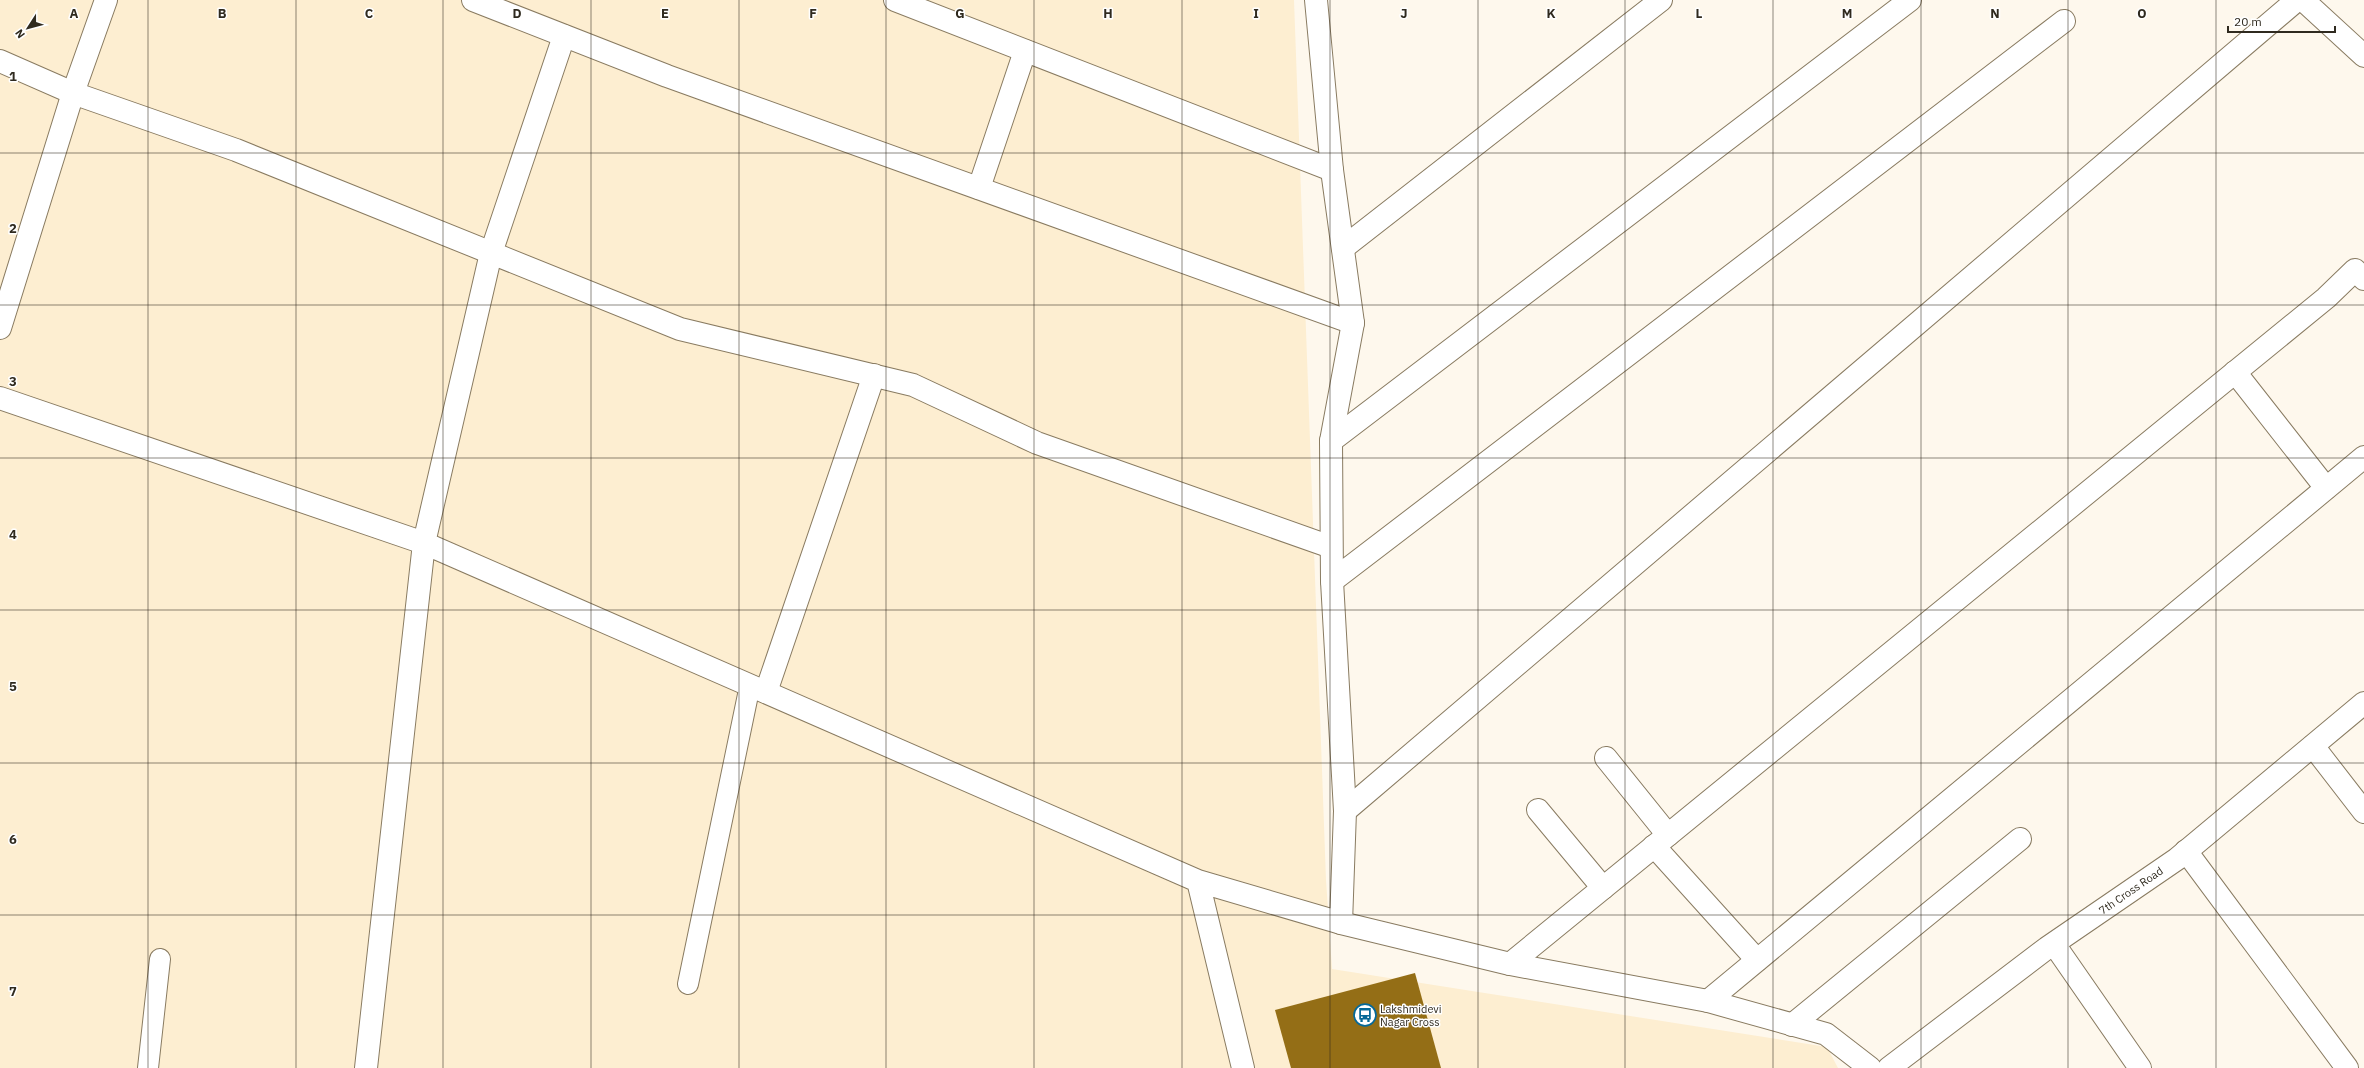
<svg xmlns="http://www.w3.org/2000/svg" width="2364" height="1068" viewBox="0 0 2364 1068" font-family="'IBM Plex Sans',sans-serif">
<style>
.built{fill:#fdeed1}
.building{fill:#946e16}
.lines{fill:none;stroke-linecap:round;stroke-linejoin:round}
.lane-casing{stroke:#897b61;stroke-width:22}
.street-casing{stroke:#897b61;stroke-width:24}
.secondary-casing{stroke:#897b61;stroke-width:24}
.lane{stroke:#fff;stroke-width:20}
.street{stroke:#fff;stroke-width:22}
.secondary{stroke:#fff;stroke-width:22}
.grid{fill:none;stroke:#2f2a1f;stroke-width:1;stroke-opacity:0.55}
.labels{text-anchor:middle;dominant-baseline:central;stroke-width:3;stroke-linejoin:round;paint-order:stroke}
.street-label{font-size:11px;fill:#2f2a1f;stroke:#fff}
.poi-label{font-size:11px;fill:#2f2a1f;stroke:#fff;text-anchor:start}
.grid-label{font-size:13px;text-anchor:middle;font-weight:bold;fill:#2f2a1f;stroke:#fff;stroke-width:3;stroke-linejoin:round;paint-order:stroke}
</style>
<rect width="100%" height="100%" fill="#fef8ed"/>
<path class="built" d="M0 0H1294L1326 880 1332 969 1827 1047 1838 1068H0Z"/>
<path class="building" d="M1415 973 1441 1068H1291L1275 1010Z"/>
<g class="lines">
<g class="lane-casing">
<path id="lane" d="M688 984 750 685
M148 1068 160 959"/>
</g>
<g class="street-casing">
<g id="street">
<path d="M473 0 667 76 1353 323"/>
<path d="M895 0 1332 170"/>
<path d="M1316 0 1332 170 1353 323 1331 441"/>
<path d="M2303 0 2364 56"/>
<path d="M0 61 73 93 236 150 680 329 913 385 1037 443 1331 547"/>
<path d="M979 188 1025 51"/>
<path d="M1343 248 1661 0"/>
<path d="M0 328 73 93 106 0"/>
<path d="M2235 372 2326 488"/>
<path d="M424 543 491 253 564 36"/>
<path d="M1332 581 2064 21"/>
<path d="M766 692 874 375"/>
<path d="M2313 746 2364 812"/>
<path d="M1606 758 1668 835"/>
<path d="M1538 810 1603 888"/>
<path d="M1345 811 2297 0"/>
<path d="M1654 846 1757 960"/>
<path d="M2186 851 2347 1068"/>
<path d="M1341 923 1510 964 1708 1001 1826 1034 1870 1068"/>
<path d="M2054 944 2140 1068"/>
<path d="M1510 964 2326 298 2355 270 2364 279"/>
<path d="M1708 1001 2364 457"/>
<path d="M1792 1025 2020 839"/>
<path id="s1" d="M1889 1068 2047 948 2177 859 2364 703"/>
</g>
</g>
<g class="secondary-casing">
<path id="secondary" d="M0 398 424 543 1198 881 1341 923 1345 811 1332 581 1331 441 1910 0
M1198 881 1243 1068
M366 1068 424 543"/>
</g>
<use href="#lane" class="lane"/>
<use href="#street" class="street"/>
<use href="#secondary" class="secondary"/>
</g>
<path class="grid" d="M148 0V1068M296 0V1068M443 0V1068M591 0V1068M739 0V1068M886 0V1068M1034 0V1068M1182 0V1068M1330 0V1068M1478 0V1068M1625 0V1068M1773 0V1068M1921 0V1068M2068 0V1068M2216 0V1068M0 153H2364M0 305H2364M0 458H2364M0 610H2364M0 763H2364M0 915H2364"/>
<defs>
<g id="bus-ring" transform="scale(1.15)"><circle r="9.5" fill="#fff" stroke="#056897" stroke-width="1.5"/><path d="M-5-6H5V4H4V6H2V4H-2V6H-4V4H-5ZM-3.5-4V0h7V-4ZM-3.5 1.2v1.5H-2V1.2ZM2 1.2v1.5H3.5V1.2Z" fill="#056897"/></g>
</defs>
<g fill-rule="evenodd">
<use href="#bus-ring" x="1365" y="1015"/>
</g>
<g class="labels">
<g class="street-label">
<text stroke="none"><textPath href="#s1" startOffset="300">7th Cross Road</textPath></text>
</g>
<g class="poi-label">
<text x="1380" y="1009">Lakshmidevi<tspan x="1380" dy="13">Nagar Cross</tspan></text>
</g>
</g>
<g class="grid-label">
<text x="74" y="18">A</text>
<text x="222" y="18">B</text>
<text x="369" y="18">C</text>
<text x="517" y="18">D</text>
<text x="665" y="18">E</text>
<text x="813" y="18">F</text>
<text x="960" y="18">G</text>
<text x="1108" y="18">H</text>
<text x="1256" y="18">I</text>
<text x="1404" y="18">J</text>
<text x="1551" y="18">K</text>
<text x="1699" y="18">L</text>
<text x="1847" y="18">M</text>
<text x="1995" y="18">N</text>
<text x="2142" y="18">O</text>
<text x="13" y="81">1</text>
<text x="13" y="233">2</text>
<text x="13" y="386">3</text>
<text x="13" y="539">4</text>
<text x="13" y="691">5</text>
<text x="13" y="844">6</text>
<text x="13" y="996">7</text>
</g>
<g transform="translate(28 28) rotate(234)" stroke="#ffffff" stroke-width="3" paint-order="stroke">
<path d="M0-3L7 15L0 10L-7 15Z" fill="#2f2a1f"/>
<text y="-6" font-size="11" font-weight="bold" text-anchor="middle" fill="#2f2a1f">N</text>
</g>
<path d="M2228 26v6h107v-6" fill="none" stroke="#2f2a1f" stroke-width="2"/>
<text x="2234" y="26" font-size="12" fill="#2f2a1f" stroke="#ffffff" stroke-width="3" paint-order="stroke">20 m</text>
</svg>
